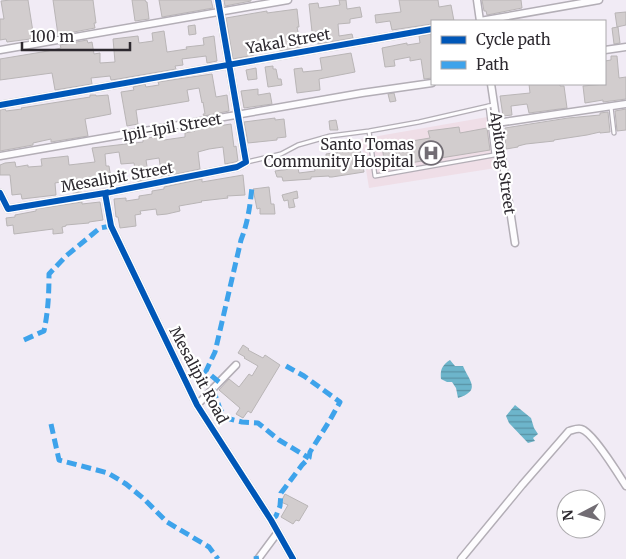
<svg xmlns="http://www.w3.org/2000/svg" width="626" height="559" viewBox="0 0 626 559" font-family="Merriweather,serif">
<style>
.medical{fill:#efdee7}
.water{fill:url(#water-rules)}
.building{fill:#d2cdce;stroke:#b9b5b6}
.lines{fill:none;stroke-linecap:round;stroke-linejoin:round}
.lane-casing{stroke:#b3aeb6;stroke-width:5.5}
.street-casing{stroke:#b3aeb6;stroke-width:9}
.lane{stroke:#fdfcfe;stroke-width:3}
.street{stroke:#fdfcfe;stroke-width:6}
.quiet{stroke:#3ea3eb;stroke-width:5;stroke-dasharray:10 5;stroke-linecap:butt}
.cycleway-casing{stroke:#fff;stroke-width:9}
.cycleway{stroke:#0057b8;stroke-width:6}
.labels{text-anchor:middle;dominant-baseline:central;stroke-width:4.5;stroke-linejoin:round;paint-order:stroke}
.street-label{font-size:15px;fill:#2d292f;stroke:#fff}
.poi-label{font-size:15px;fill:#2d292f;stroke:#fff;text-anchor:end}
</style>
<defs>
<pattern id="water-rules" width="6" height="5" patternUnits="userSpaceOnUse" patternTransform="scale(1.25)"><rect width="6" height="5" fill="#6db5cb"/><path d="M0 2.5h6" fill="none" stroke="#5a93a5"/></pattern>
</defs>
<rect width="100%" height="100%" fill="#f1ebf5"/>
<path class="medical" d="M493 116 502 167 369 188 361 139Z"/>
<path class="water" d="M450 360 455 366H463C470 382 481 390 458 398L456 388 452 382H447L441 379C440 370 442 365 450 360Z
M515 405 531 418 534 428 538 434 533 438 535 441 528 443 509 423 506 416Z"/>
<path class="building" d="M11 0H28L33 32 45 30 46 37 7 42 6 39 0 40V19H4L1 1Z
M53 0H93L96 23H94L95 28 58 35Z
M132 0H145L146 2H147L149 19 135 21Z
M159 0H211L213 8 162 17Z
M224 0H251V1L225 6Z
M339 0H346L347 9 360 7 362 17 350 19V23L338 24 339 36 352 34 353 38 318 44V41H313L309 4 318 3 319 8 340 5Z
M399 0H438L439 7 451 5 454 21H432V24L392 30 390 21 376 23 375 15 401 12Z
M482 0H521L522 8 487 15 486 11H484Z
M297 9 299 27H297L301 47 280 51 279 49 263 52 262 48 254 49V55L233 59 226 18 267 11V13Z
M626 12V25L617 27 615 13Z
M195 25 196 34 189 35 188 26Z
M618 27 620 43 614 44 612 28Z
M164 31 167 52 187 49 186 47 204 45 203 38 214 36 217 61 207 63 206 56 182 59 183 65 175 66 176 69 118 79 111 80 110 76 91 78 92 84 55 90 52 73 0 80V59L48 51 61 48 60 45 87 40 88 43 92 42 94 54 100 53V63L115 62 113 39 138 36 139 43 153 41 152 33Z
M431 34 432 47V78L424 79 421 59 410 61V57L394 60 395 66 385 67 382 48 407 43V45L420 43 419 36Z
M351 53 355 72 319 79 320 90 297 93 294 69 302 68 303 72 322 70 320 58Z
M611 56H617L619 78 626 77V99L603 102V100L585 103 583 86 605 84V61L611 60Z
M273 66V69H276L278 79H281L282 85 268 87 265 67Z
M256 68 257 79 248 80 246 70Z
M212 74 216 97 227 95 229 111 204 116 203 114H205L203 102 202 103 199 88 187 90 189 101 136 110 138 124 127 126 121 92 134 90 133 87 145 84 146 87 159 85 158 82Z
M529 84H560V86H564L567 108 529 113 527 104 511 106 512 115 503 116 500 96 530 93Z
M258 89V95L270 93 272 104 244 108 241 91Z
M394 93 396 101 390 102 388 94Z
M90 95H96V96L108 95 111 114 85 119 88 136 51 142V139L33 143V145L0 151V110L5 109 6 111 22 109 21 108 90 97Z
M626 109V130L617 131 615 111Z
M608 112 610 132 600 133V132L587 135 554 140V141L526 144 518 146V147L506 149 505 139 506 138 505 128 568 118 600 115V113Z
M275 118V120L284 119 286 137 277 138V140L248 143 244 122Z
M336 120 338 130H330L329 121Z
M218 123V126L231 124 234 147 236 146 238 161 235 162 225 164 223 147 209 149 198 152 200 169 162 177 159 158 146 160 149 179 137 182 134 163 121 164 119 152 105 154 106 166H109L112 185 98 187 96 179 79 181 81 192 73 193 72 187 67 186 66 181 55 183 56 195 22 199 21 194 12 195 10 175H0V165L5 163 15 162 16 167 28 165V167L42 166 41 159 68 156 69 165 95 162 92 148 143 142V139L163 135 164 140 185 137V133L195 131V129L206 128 205 125Z
M459 127 460 133 487 128 490 150 385 167 382 146 430 138 428 131Z
M360 149 364 172 332 177H329V176L311 177V179L283 181 282 177H277L275 171 298 168 299 173 315 171 314 166 327 165 326 154Z
M243 175 245 195 227 196 228 198 201 201 202 202 179 206 180 211 167 214 157 215 156 209 140 211 141 214 135 215 136 226 120 228 118 217H116L114 199 126 198V201L139 199V196L152 194V191L164 189V187L202 179V182Z
M269 187 271 204H274L275 214H260V208L257 209 253 189Z
M297 191 298 198 293 199 295 207 289 208 288 200 284 201 282 195Z
M82 202V204L100 202 103 220 89 222V223L66 225V226L62 227 63 233 53 234V229L14 234 13 225 7 226 6 218 15 217V215L36 211V209Z
M243 345 249 349 248 350 263 358 265 355 280 365 251 413 248 411 243 418 236 414 240 408 219 390 229 379 239 387 249 374 252 376 258 366 244 358 245 357 238 353Z
M285 494 308 506 299 521 296 520 293 524 281 517 288 505 281 502Z"/>
<g class="lines">
<g class="lane-casing">
<path id="lane" d="M611 107 614 133
M369 131 375 176 494 155 488 106
M247 162 281 154 298 145 330 136 369 131 419 122 493 105"/>
</g>
<g class="street-casing">
<path id="street" d="M477 0 480 21
M480 21 599 0
M0 50 288 0
M605 50 626 47
M491 84 515 243
M0 105 432 29
M497 123 626 104
M0 156 362 93 432 83
M0 193 8 209 105 193 237 167 246 162 218 0
M105 193 111 226 197 405 271 520 293 559
M197 405 236 365
M258 559 278 532
M461 559 522 485 569 431C573 430 577 428 581 429 592 431 619 475 626 486"/>
</g>
<use href="#lane" class="lane"/>
<use href="#street" class="street"/>
<path class="quiet" d="M24 340 44 331C48 312 49 294 49 274L66 256 100 228 111 226
M219 382 206 371 215 352 241 240C248 222 250 206 252 187
M213 389 220 409 224 415 230 419 242 422 258 423 279 440 309 458
M51 424 59 460 108 473 126 484 143 498 167 522 209 547 218 559
M271 520 276 516 280 506 281 493 302 465 309 458 310 452 330 420 340 402 304 376 286 366
M254 559 259 558"/>
<g class="cycleway-casing">
<path id="cycleway" d="M0 105 432 29
M0 193 8 209 105 193 237 167 246 162 218 0
M105 193 111 226 197 405 271 520 293 559"/>
</g>
<use href="#cycleway" class="cycleway"/>
</g>
<defs>
<g id="hospital-ring" transform="scale(1.25)"><circle r="9.5" fill="#fff" stroke="#726d74" stroke-width="1.5"/><path d="M-5-5h3v3.5h4V-5h3V5h-3V1.5h-4V5h-3Z" fill="#726d74"/></g>
</defs>
<g fill-rule="evenodd">
<use href="#hospital-ring" x="431" y="153"/>
</g>
<g class="labels">
<g class="street-label">
<text transform="translate(288 41) rotate(-10)">Yakal Street</text>
<text transform="translate(172 127) rotate(-10)">Ipil-Ipil Street</text>
<text transform="translate(503 163) rotate(82)">Apitong Street</text>
<text transform="translate(117 177) rotate(-10)">Mesalipit Street</text>
<text transform="translate(199 375) rotate(62)">Mesalipit Road</text>
</g>
<g class="poi-label">
<text x="414" y="144">Santo Tomas<tspan x="414" dy="17">Community Hospital</tspan></text>
</g>
</g>
<rect x="431" y="20" width="175" height="65" fill="#ffffff" stroke="#aba9ac"/>
<rect x="441" y="36" width="25" height="8" fill="#0057b8" stroke="#aba9ac"/>
<text x="476" y="45" font-size="15" fill="#2d292f">Cycle path</text>
<rect x="441" y="61" width="25" height="8" fill="#3ea3eb" stroke="#aba9ac"/>
<text x="476" y="70" font-size="15" fill="#2d292f">Path</text>
<g transform="translate(581 514) rotate(264)"><circle r="24" fill="#ffffff" stroke="#aba9ac"/>
<path d="M0-4L9 19L0 12L-9 19Z" fill="#726d74"/>
<text y="-8" font-size="14" font-weight="bold" text-anchor="middle" fill="#2d292f">N</text>
</g>
<path d="M22 42v8h108v-8" fill="none" stroke="#2d292f" stroke-width="2.5"/>
<text x="30" y="42" font-size="15" fill="#2d292f" stroke="#ffffff" stroke-width="4" paint-order="stroke">100 m</text>
</svg>
